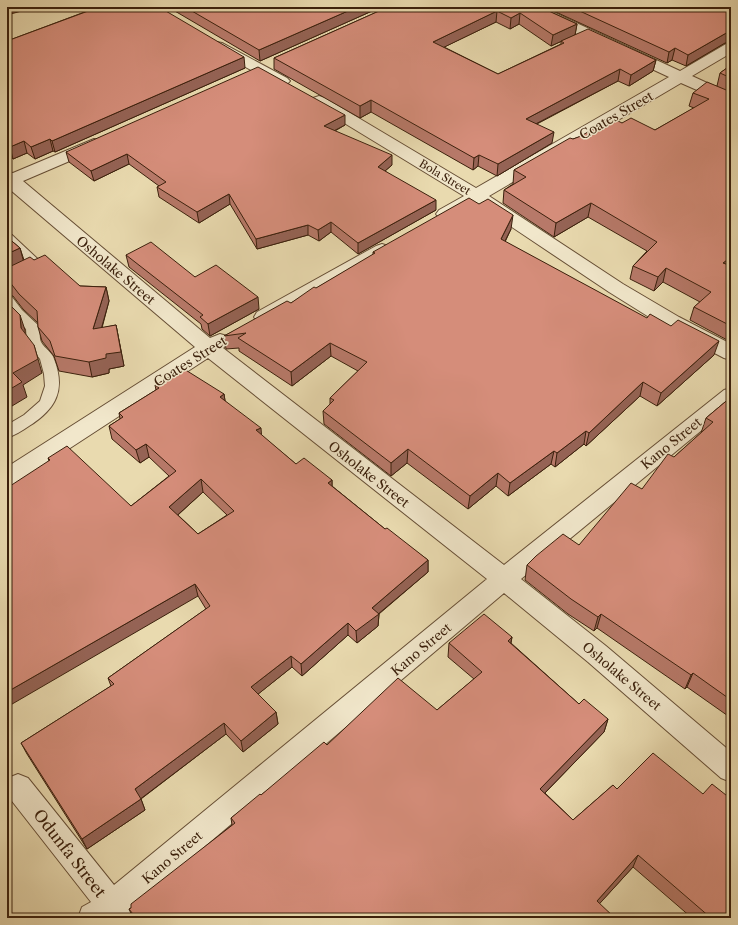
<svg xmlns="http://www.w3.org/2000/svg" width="738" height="925" viewBox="0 0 738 925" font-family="'Libre Caslon Text',serif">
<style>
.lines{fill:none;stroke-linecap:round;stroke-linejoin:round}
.lane-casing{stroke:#664e35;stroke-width:2}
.street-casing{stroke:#664e35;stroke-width:2}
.lane{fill:#f1e7cb;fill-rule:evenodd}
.street{fill:#f1e7cb;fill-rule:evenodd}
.wall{fill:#b77969;stroke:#3b200c;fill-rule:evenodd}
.shaded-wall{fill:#956355;stroke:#3b200c}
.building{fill:#d58d7a;stroke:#3b200c;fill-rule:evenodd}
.labels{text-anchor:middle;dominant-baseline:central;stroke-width:3;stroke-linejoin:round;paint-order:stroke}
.far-street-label{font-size:11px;fill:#3b200c;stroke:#f1e7cb}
.street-label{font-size:13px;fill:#3b200c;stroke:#f1e7cb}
.near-street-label{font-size:16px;fill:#3b200c;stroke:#f1e7cb}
</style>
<rect width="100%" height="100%" fill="#e9daaf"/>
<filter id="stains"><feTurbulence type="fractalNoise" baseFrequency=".005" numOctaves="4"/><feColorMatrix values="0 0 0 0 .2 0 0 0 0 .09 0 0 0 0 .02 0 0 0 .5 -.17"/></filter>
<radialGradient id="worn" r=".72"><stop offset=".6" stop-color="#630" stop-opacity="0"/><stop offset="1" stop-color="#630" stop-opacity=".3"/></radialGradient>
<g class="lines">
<g class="lane-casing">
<path id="lane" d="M7 234 12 235 43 264 41 267 7 282V273L27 263 7 245Z
M7 295 12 297 22 310 40 327C40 331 39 338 41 342 45 349 52 352 54 359 66 390 56 409 29 426 22 431 15 435 7 438V425L24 415 40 401 45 386 44 374 40 359 27 342 26 329 7 310Z"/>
</g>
<g class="street-casing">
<path id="street" d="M523 7H542L680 71 726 44 731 43V53L692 76 731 94V105L681 83 489 196 623 284 679 317 731 344V360L724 358 665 327 609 292 476 203C465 210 452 221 439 218L436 214 439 210 464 196 313 104 311 101 313 98 319 96 325 98 476 188 669 77 525 10Z
M217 42 222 43 287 78 290 81 287 84 282 86 277 84 212 49 210 46 212 43Z
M94 139 100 140 102 144 100 148 23 181 210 338 220 334 227 336 230 341 223 348 504 565 724 390 731 388V406L521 579 606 646 731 752V782L721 778 588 662 504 593 132 908 135 918H78L82 907 91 902 8 796 7 781 8 778 18 774 28 778 114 885 487 579 208 358 15 484 7 487V467L195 347 7 187V172L13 173Z
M382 244 388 246 391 250 388 254 271 322 264 324 257 322 254 317 257 312 376 246Z"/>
</g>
<use href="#lane" class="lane"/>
<use href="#street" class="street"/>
</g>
<path class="wall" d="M98 7H159L245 68 55 152 53 151 35 159 27 153 13 159 7 153V41Z
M168 7H381L260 61Z
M388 7H540L577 24 575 35 551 46 519 24 510 29 496 22 444 47 498 74 561 44V41L656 60 653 71 629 86 618 81 537 124 552 143 497 176 478 166 473 170 371 112 360 118 274 69V58Z
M545 7H731V42L725 43 686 66 672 60 667 63Z
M731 65V341L730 340 729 341 690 320 694 307 700 302 663 282 654 291 630 279 633 266 647 251 588 217 554 237 503 203 504 190 513 184 514 170 573 139 622 123 655 130 694 108 689 106 693 93 717 86 720 73Z
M345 125 335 131 392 165 385 171 436 210 358 254 331 232 319 241 308 235 257 249 230 204 199 223 159 197 157 187 159 186 129 164 94 181 69 162 66 152Z
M511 229 505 242 714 355 657 406 640 396 586 446 584 444 555 467 551 464 508 496 496 486 468 509 407 463 391 476 324 424 323 411 330 404V398L358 371 331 356 292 386 239 351V348L226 349 224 336 291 303 373 255V252Z
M7 237 20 248 24 260H34L80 286 106 287 109 301 102 328 116 325 124 366 109 369V373L92 377 59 371 54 356 42 341 38 327V323L23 309 13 296 7 294Z
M126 255 195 277 259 309 210 336 202 329 201 324 129 267Z
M155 385 224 394 225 401 261 435 296 464 332 480V486L385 529 428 560V572L379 614 378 626 357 643 348 635 302 676 292 667 258 694 276 712 278 724 243 752 226 734 141 799 145 810 87 849 27 754 21 743 111 686 108 678 206 609 198 596 49 461 48 458 131 506 169 476 149 457 140 463 112 439 109 426 120 419 119 413 156 390ZM203 492 227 515 198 534 178 515Z
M731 397V718L687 687 685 689 597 628 594 631 568 614 525 580 527 565 579 545 642 489 674 457 701 433 706 418Z
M512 637 511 643 579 704 608 719 604 732 545 793 573 820 613 785 731 918H692L633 867 599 904 615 918H133L129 909 131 908 232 825 231 818 261 795 327 745 437 710 474 679 448 657 449 643Z"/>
<path class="shaded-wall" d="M7 7H36L7 15Z
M357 7H381L260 61 259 50Z
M497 11 496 22 432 53 433 42Z
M520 13 519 24 510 29 511 18Z
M577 24 575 35 551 46 553 35Z
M731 31V42L725 43 686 66 688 55 728 32Z
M675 48 672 60 667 63 669 52Z
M244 57 245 68 55 152 52 141Z
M656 60 653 71 629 86 631 75Z
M620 69 618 81 524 130 526 119Z
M371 100V112L360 118V106Z
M345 115V125L324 136V126Z
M554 132 552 143 497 176 498 164Z
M50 139 53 151 35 159 31 147Z
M24 141 27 153 13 159 10 147Z
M127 154 129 164 94 181 91 171Z
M392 155V165L378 177V167Z
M479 155 478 166 473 170 474 158Z
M229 194 230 204 199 223 197 212Z
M436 200V210L358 254V243Z
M591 203 588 217 554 237 556 223Z
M513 215 511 229 499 253 501 239Z
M331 222V232L319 241 318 230Z
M308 225V235L257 249 256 239Z
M20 248 24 263 7 271V254Z
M731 257V267L723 263Z
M666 268 663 282 654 291 658 277Z
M106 287 109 301 97 344 93 329Z
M258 297 259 309 210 336 208 324Z
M20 315 25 330 26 343 21 328Z
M116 325 124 366 109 369V373L92 377 89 362 106 354Z
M719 341 714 355 657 406 661 393Z
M330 343 331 356 292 386 291 372Z
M34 345 42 373 23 385 27 397 7 409V391L13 373Z
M643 382 640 396 586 446 589 433Z
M224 394 226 407 220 397Z
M261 428 262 441 256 430Z
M586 431 584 444 555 467 557 453Z
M146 444 149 457 140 463 136 450Z
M408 449 407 463 391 476V463Z
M554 451 551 464 508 496 510 483Z
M498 473 496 486 468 509 470 496Z
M201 479 203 492 172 520 169 507Z
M332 480V493L328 483Z
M428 560V572L377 615 379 614 378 626 357 643 356 631 372 608Z
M195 584 198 596 7 707V692Z
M601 614 597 628 594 631 598 617Z
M348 623V635L302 676 301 664Z
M512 637 509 651 508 641Z
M291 656 292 667 252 699 251 687Z
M693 673 687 687 685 689 691 675Z
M276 712 278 724 243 752 241 741Z
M608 719 604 732 537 801 540 789Z
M224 723 226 734 139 800 135 789Z
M141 799 145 810 87 849 82 839Z
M638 855 633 867 592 912 597 901Z"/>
<path class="building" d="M99 7H159L244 57 52 141 50 139 31 147 24 141 10 147 7 144V41Z
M185 7H357L259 50Z
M388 7H540L577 24 553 35 520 13 511 18 497 11 433 42 498 74 564 43 561 41 588 29 656 60 631 75 620 69 526 119 554 132 498 164 479 155 474 158 371 100 360 106 274 58Z
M571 7H731V31L728 32 688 55 675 48 669 52Z
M731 65V78L720 73Z
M258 67 345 115 324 126 392 155 378 167 436 200 358 243 331 222 318 230 308 225 256 239 229 194 197 212 157 187 166 182 127 154 91 171 66 152Z
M707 82 731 92V257L723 263 731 266V326L694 307 711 292 666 268 658 277 633 266 657 242 591 203 556 223 504 190 526 177 514 170 570 138 573 139 581 136 612 118 622 123 631 118 655 130 709 99 693 93Z
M469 198 479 204 488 199 513 215 501 239 647 318 650 314 671 326 678 320 719 341 661 393 643 382 589 433 586 431 557 453 554 451 510 483 498 473 470 496 408 449 391 463 323 411 334 400 330 398 367 362 330 343 291 372 238 338 246 333 224 336 287 301 291 303 314 287 316 288 375 253 373 252Z
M7 237 20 248 7 254Z
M151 242 195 277 216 265 258 297 208 324 200 317 203 315 126 255Z
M45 255 80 286 106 287 93 329 116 325 121 352 106 354V358L89 362 55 356 50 341 38 327 37 311 19 294 9 281H7V268L30 257 34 260Z
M7 302 20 315 21 328 34 345 38 359 13 373 22 382 7 391Z
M184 369 224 394 220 397 261 428 256 430 296 464 304 458 332 480 328 483 385 529 387 528 428 560 372 608 379 614 356 631 348 623 301 664 291 656 251 687 276 712 241 741 224 723 135 789 141 799 82 839 21 743 114 684 108 678 210 606 195 584 7 692V488L50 460 48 458 67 446 131 506 176 471 146 444 136 450 109 426 123 417 119 413 159 388 155 385ZM201 479 234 511 198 534 169 507Z
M731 397V700L693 673 691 675 601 614 598 617 571 599 527 565 536 556 563 534 579 545 631 483 642 489 668 454 674 457 713 422 706 418Z
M484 614 512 637 508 641 579 704 584 699 608 719 540 789 573 820 613 785 617 789 653 753 703 794 712 784 731 799V918H711L638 855 597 901 615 918H136L129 909 131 908V904L235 823 231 818 260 794 261 795 324 742 327 745 398 678 437 710 482 672 449 643Z"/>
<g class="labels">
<g class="far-street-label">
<text transform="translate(445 177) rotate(31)">Bola Street</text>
</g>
<g class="street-label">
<text transform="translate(616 115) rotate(-30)">Coates Street</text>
<text transform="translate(116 270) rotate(40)">Osholake Street</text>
<text transform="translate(190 361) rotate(-32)">Coates Street</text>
<text transform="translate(671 443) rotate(-39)">Kano Street</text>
<text transform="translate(369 474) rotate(38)">Osholake Street</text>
<text transform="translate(421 649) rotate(-40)">Kano Street</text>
<text transform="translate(622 676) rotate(40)">Osholake Street</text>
<text transform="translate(172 857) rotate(-40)">Kano Street</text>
</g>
<g class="near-street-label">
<text transform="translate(70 853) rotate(52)">Odunfa Street</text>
</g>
</g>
<rect width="738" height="925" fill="none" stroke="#e9daaf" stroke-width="24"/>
<rect x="8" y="8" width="722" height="909" fill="none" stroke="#3b200c" stroke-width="2"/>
<rect x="12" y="12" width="714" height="901" fill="none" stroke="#3b200c"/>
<rect width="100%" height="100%" filter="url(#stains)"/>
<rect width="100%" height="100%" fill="url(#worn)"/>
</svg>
